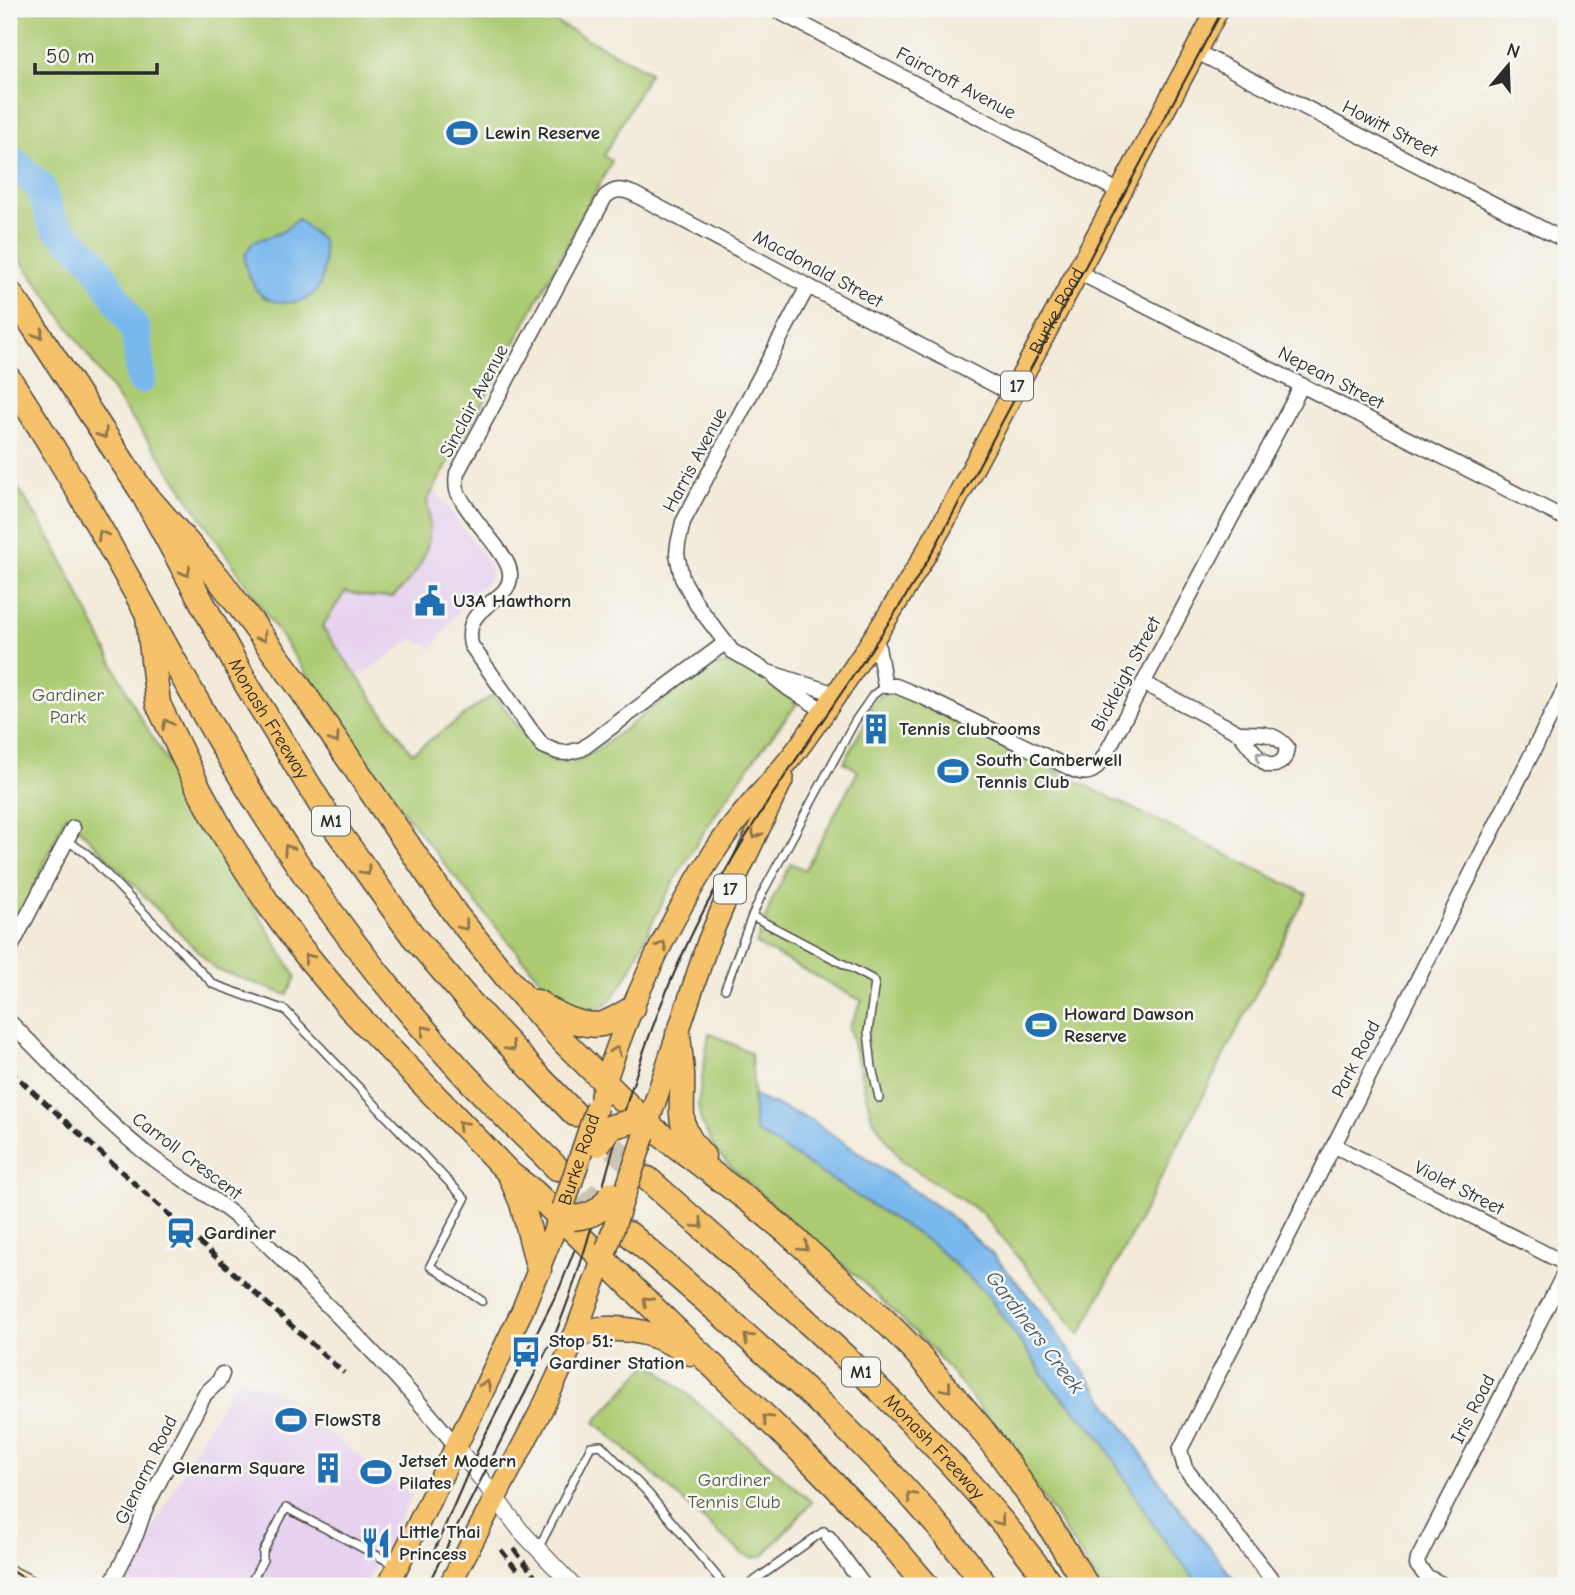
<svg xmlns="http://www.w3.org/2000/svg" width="1575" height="1595" viewBox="0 0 1575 1595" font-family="'Comic Neue',sans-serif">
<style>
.built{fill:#e7d2ef}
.green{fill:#accb72;stroke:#6c7b4e;stroke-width:2}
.water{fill:#79b8ed;stroke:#52728c;stroke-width:2}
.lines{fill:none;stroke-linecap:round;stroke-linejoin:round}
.river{stroke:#79b8ed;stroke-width:30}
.motorway-tunnel{stroke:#cbc4b6;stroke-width:24;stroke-dasharray:24 12;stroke-linecap:butt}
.service-casing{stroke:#494845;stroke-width:10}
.minor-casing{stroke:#494845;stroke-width:17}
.tertiary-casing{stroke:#494845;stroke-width:18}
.secondary-casing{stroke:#494845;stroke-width:22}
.primary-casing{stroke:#494845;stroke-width:24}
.motorway-casing{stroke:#494845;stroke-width:27}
.service{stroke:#fff;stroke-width:7}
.minor{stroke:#fff;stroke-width:14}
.tertiary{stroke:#fff;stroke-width:16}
.secondary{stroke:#fbe6c4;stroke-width:19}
.primary{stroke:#f5c16b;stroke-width:21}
.motorway{stroke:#f5c16b;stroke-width:24}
.tram{stroke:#2b2b2b;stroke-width:2}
.rail{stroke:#2b2b2b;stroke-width:5;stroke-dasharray:10 5;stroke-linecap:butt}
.primary-bridge-casing{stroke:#494845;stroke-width:24;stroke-linecap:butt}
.motorway-bridge-casing{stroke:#494845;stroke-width:27;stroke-linecap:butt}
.primary-bridge{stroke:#f5c16b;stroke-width:21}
.motorway-bridge{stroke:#f5c16b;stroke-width:24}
.oneway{stroke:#90764b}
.oneway2{stroke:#a0a0a0}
.labels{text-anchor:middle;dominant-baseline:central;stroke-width:5;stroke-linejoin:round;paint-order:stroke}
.shield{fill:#f6f6f2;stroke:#686867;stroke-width:2}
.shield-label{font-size:18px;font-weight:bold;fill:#2b2b2b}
.street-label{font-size:19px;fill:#2b2b2b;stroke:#f6f6f2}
.poi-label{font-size:19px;font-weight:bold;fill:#2b2b2b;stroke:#f6f6f2;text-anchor:start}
.park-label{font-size:19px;fill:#525b40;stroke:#f6f6f2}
.water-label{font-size:21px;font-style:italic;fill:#425565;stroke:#f6f6f2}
</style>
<rect width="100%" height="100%" fill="#f6f6f2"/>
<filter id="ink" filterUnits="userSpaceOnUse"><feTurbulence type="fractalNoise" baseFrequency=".0143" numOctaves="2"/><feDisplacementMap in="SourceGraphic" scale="14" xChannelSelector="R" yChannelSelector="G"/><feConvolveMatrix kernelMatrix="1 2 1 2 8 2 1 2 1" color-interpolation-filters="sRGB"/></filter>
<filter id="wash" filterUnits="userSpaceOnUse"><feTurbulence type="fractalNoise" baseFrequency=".00686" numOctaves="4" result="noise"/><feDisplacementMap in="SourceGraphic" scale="28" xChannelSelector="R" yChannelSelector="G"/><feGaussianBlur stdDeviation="1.57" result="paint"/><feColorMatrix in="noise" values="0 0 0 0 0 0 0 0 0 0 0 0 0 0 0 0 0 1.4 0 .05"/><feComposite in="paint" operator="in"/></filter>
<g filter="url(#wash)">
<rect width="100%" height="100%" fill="#f3ead9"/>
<path class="built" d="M435 490 492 568 490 578 464 603 433 649 413 639 359 677 322 627 345 592 370 597 430 514 427 501Z
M238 1378 282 1393 311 1420 412 1496 365 1586H123L199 1442Z"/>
<path class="green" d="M9 9H531L650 72 604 156 612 161 478 411 427 501C435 543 424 569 393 597H370L345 592 322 627 412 753 494 694 533 747C556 769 574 766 598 749L701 671C711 666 723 663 734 665 752 668 784 691 797 704 743 771 692 843 654 919 644 939 622 996 603 1006 588 1014 570 1008 557 999 486 916 415 831 352 741 287 647 224 550 159 455L126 411 45 293 9 245Z
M9 474 55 546 136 710 296 977 287 995 215 969 66 815 9 944Z
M885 693H894L903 696 1307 894 1080 1335 983 1214 902 1161 872 1118 849 1027 862 1001 756 944 772 900 791 863 805 870 858 771 844 762 872 710 870 708 876 700Z
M709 1033 751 1053 756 1131 931 1243 986 1293 1053 1388 1099 1435 1155 1528 1200 1586H1101L1014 1454 961 1384 931 1348 863 1282 786 1217 729 1165 716 1151 701 1122 698 1105Z
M650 1362 812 1502 763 1556 753 1558 742 1554 595 1422Z"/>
<path class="water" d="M298 219 323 241C324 255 325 271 320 284 312 306 273 308 258 292 255 289 253 282 250 278 247 273 244 263 245 257 246 252 251 246 253 242L282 232Z
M753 1096 811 1120 948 1214 993 1255 1016 1281 1046 1318 1127 1432 1167 1492 1239 1586H1200L1155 1528 1099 1435 1053 1388 986 1293 931 1243 755 1131Z"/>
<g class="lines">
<path class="river" d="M9 158 40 187 53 224 93 260 136 331 141 379"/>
</g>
</g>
<g filter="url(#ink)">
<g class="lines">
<path class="motorway-tunnel" d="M586 1124 648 1179
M558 1168 616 1221"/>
<g class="service-casing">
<path id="service" d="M67 841 86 853 213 984 285 1010 465 1199 430 1266 482 1301
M752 916 872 979 875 982 868 1032 872 1067 879 1098
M725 989 752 916 764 890 855 721 873 695 885 686
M538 1549 591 1446 601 1445 648 1493 725 1586
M249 1586 263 1560V1552L286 1508 397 1566
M747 1586 824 1531 828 1538"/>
</g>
<g class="minor-casing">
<path id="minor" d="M774 9 1120 192
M1195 51 1566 241
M1078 272 1566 519
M808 286 683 522 678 544 677 554 682 578 697 605 732 651 768 672 836 694
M876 636 885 686H896L925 698 1074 770C1092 777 1096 769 1105 755L1302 385
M725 643 582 749 566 753 558 752 543 746 530 729 471 645C462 602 513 604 510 573 509 564 503 556 498 549 488 535 461 504 457 490 456 484 456 479 457 473L605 197C615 188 622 189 634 194L1012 394
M775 678 789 689 825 711
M1143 683 1239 733 1258 757 1268 765H1275L1281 762 1285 757 1287 747C1275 732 1258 733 1239 733
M9 951 73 828
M9 1021C52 1064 94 1111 142 1150 175 1176 213 1196 245 1224 272 1247 295 1273 320 1298 368 1346 414 1394 456 1446
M1335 1146 1566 1264
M829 1538 864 1586
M110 1586 136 1535 145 1509 205 1394 219 1381 222 1374
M1277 1586 1185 1468 1180 1450 1566 686
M1445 1586 1426 1576 1417 1565 1418 1559 1566 1270"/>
</g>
<g class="tertiary-casing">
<path id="tertiary" d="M456 1446 521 1531 573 1586"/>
</g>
<g class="secondary-casing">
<path id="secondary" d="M9 1575 31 1586"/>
</g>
<g class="primary-casing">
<g id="primary">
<path id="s1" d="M601 1096C626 1011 671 915 721 842 744 808 775 780 799 747 857 667 911 584 958 496L1218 9"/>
<path d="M644 1135 708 942 730 890 783 778"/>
<path d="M388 1586 522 1311 563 1208"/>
<path d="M449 1586 544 1405 567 1356 607 1248"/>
</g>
</g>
<g class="motorway-casing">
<g id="motorway">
<path id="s2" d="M9 292 34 327 141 490 247 685 334 826 413 936 467 999 540 1078 575 1114"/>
<path d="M9 379C111 532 187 701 290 853 342 931 400 1005 464 1074 494 1106 526 1137 557 1168"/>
<path d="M141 490 219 579 296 682 456 915 514 986 561 1039 648 1125 752 1203 786 1231 883 1319 913 1349 980 1427 1010 1467 1044 1517 1087 1586"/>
<path d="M148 616 158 704 197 785 223 833 267 902 299 946 350 1008 510 1174 534 1192 816 1466 887 1539 927 1586"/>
<path d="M537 1002C555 1014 580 1028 602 1024 613 1021 623 1014 633 1008"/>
<path d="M678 1034C679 1047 681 1060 682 1073 684 1110 673 1125 703 1156"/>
<path d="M510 1175 522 1203 539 1270"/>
<path id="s3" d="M648 1179C790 1306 939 1431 1052 1586"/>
<path d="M629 1234C755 1343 886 1452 986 1586"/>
<path d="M574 1337C598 1323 641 1329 665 1340 674 1344 682 1349 690 1353"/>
</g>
</g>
<use href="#service" class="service"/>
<use href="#minor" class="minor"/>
<use href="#tertiary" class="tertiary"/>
<use href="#secondary" class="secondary"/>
<use href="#primary" class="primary"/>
<use href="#motorway" class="motorway"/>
<path class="tram" d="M431 1558 480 1445 560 1287 574 1251
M9 1570 40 1586
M427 1586 556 1332C588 1254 605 1171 631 1090 647 1038 667 987 690 938 756 800 856 684 932 553L1223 9"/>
<path class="rail" d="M9 1070 344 1373
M514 1549 542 1586
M501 1550 517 1570"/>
<g class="primary-bridge-casing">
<g id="primary-bridge">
<path id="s4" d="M563 1208 597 1106"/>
<path d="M607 1248 644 1135"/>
</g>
</g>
<g class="motorway-bridge-casing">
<path id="motorway-bridge" d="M598 1144 611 1127 629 1122
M573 1218C592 1216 602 1211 611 1194"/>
</g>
<use href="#primary-bridge" class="primary-bridge"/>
<use href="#motorway-bridge" class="motorway-bridge"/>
</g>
<defs><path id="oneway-chevron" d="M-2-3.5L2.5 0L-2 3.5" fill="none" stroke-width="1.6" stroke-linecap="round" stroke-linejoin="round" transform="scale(1.75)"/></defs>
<g class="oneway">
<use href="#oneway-chevron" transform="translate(39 334) rotate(56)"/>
<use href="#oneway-chevron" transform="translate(103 434) rotate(57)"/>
<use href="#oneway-chevron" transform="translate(102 535) rotate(-120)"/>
<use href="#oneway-chevron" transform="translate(186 572) rotate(61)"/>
<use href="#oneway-chevron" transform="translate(262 637) rotate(53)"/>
<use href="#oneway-chevron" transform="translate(167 724) rotate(-116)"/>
<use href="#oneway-chevron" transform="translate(335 739) rotate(56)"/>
<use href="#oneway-chevron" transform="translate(756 834) rotate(116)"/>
<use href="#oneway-chevron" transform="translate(288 849) rotate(-123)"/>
<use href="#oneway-chevron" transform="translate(366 871) rotate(55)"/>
<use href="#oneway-chevron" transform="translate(464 926) rotate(52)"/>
<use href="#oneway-chevron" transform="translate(662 946) rotate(-63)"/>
<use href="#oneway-chevron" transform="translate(308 958) rotate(-129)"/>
<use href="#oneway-chevron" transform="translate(425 1030) rotate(-131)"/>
<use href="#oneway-chevron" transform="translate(511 1047) rotate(47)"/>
<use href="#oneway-chevron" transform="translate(616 1051) rotate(-69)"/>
<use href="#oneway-chevron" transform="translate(462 1125) rotate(-134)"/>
<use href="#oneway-chevron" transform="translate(699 1224) rotate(42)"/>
<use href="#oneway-chevron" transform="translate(804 1247) rotate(42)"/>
<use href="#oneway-chevron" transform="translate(647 1301) rotate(-136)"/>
<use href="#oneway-chevron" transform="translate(748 1338) rotate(-138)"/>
<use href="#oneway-chevron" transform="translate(486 1385) rotate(-64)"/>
<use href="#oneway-chevron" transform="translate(947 1388) rotate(50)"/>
<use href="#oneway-chevron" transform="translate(767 1419) rotate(-136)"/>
<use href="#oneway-chevron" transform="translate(911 1496) rotate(-133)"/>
<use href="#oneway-chevron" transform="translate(1000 1521) rotate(51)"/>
</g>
<use class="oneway2" href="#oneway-chevron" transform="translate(1260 756) rotate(-137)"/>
</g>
<defs>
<g id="stadium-bare" transform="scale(2.415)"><path d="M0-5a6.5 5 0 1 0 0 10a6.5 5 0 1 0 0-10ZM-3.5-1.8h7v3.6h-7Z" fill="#1f6fb2" stroke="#f6f6f2" stroke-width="2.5" paint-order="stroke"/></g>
<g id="civic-bare" transform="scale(2.415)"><path d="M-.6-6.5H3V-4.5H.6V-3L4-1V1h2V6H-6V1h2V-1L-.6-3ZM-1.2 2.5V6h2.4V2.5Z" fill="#1f6fb2" stroke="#f6f6f2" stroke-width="2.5" paint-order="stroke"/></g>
<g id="building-bare" transform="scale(2.415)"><path d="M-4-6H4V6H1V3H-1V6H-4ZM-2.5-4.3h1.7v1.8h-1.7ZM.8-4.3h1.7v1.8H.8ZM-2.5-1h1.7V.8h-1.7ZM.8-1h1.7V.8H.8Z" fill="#1f6fb2" stroke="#f6f6f2" stroke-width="2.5" paint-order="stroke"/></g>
<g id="station-bare" transform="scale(2.415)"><path d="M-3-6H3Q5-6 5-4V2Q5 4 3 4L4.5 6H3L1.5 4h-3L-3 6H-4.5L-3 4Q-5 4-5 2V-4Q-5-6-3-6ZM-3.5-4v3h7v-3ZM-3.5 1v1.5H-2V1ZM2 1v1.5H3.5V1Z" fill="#1f6fb2" stroke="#f6f6f2" stroke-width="2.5" paint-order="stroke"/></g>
<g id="bus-bare" transform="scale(2.415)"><path d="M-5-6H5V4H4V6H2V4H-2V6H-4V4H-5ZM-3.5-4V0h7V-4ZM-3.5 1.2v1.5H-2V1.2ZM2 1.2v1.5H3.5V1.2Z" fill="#1f6fb2" stroke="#f6f6f2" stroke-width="2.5" paint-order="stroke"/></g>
<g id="restaurant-bare" transform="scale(2.415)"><path d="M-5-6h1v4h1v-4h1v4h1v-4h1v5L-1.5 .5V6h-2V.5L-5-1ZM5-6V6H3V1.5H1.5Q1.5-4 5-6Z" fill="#1f6fb2" stroke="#f6f6f2" stroke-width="2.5" paint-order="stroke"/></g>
</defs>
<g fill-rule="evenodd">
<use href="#stadium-bare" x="462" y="133"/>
<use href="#civic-bare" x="430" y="601"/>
<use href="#building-bare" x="876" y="729"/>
<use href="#stadium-bare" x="953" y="771"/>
<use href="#stadium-bare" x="1041" y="1025"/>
<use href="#station-bare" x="181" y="1233"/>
<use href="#bus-bare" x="526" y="1352"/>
<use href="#stadium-bare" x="291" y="1420"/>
<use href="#building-bare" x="328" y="1468"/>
<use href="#stadium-bare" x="376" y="1472"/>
<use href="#restaurant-bare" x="376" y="1543"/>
</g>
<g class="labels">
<g class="shield">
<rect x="1001" y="371.5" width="32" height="29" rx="5"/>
<rect x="312" y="806.5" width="38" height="29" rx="5"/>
<rect x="714" y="874.5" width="32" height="29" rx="5"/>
<rect x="842" y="1357.5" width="38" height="29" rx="5"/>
</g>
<g class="shield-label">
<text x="1017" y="386">17</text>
<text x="331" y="821">M1</text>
<text x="730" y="889">17</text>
<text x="861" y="1372">M1</text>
</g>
<g class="street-label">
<text transform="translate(956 83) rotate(28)">Faircroft Avenue</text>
<text transform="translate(1390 129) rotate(27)">Howitt Street</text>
<text transform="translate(818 269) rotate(28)">Macdonald Street</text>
<text stroke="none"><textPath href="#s1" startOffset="912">Burke Road</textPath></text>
<text transform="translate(1331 378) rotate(27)">Nepean Street</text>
<text transform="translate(474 401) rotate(-62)">Sinclair Avenue</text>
<text transform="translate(695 460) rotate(-62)">Harris Avenue</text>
<text transform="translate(1126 674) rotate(-62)">Bickleigh Street</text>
<text stroke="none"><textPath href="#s2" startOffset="500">Monash Freeway</textPath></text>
<text transform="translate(1356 1059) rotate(-63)">Park Road</text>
<text transform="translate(187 1156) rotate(37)">Carroll Crescent</text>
<text stroke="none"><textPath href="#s4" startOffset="51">Burke Road</textPath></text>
<text transform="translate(1459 1188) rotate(27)">Violet Street</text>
<text transform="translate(1473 1409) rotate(-63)">Iris Road</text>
<text stroke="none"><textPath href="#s3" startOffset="392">Monash Freeway</textPath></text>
<text transform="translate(146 1470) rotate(-64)">Glenarm Road</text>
</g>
<g class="poi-label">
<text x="485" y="133">Lewin Reserve</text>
<text x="453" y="601">U3A Hawthorn</text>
<text x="899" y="729">Tennis clubrooms</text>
<text x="976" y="760">South Camberwell<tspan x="976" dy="22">Tennis Club</tspan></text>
<text x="1064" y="1014">Howard Dawson<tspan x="1064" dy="22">Reserve</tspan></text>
<text x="204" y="1233">Gardiner</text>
<text x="549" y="1341">Stop 51:<tspan x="549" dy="22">Gardiner Station</tspan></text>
<text x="314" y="1420">FlowST8</text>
<text x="399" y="1461">Jetset Modern<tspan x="399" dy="22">Pilates</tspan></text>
<text x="305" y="1468" text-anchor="end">Glenarm Square</text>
<text x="399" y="1532">Little Thai<tspan x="399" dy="22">Princess</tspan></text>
</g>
<g class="park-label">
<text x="68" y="695">Gardiner<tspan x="68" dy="22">Park</tspan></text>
<text x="734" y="1480">Gardiner<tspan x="734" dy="22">Tennis Club</tspan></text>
</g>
<g class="water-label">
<text transform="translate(1035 1332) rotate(53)">Gardiners Creek</text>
</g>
</g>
<rect width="1575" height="1595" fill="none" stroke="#f6f6f2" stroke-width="35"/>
<g transform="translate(1508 66) rotate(19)" stroke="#f6f6f2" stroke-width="5" paint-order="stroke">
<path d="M0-5L12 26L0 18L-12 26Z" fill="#2b2b2b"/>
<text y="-10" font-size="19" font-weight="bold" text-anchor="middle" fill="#2b2b2b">N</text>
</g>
<path d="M35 63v10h122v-10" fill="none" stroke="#2b2b2b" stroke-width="3.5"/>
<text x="46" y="63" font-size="21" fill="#2b2b2b" stroke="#f6f6f2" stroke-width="5" paint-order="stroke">50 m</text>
</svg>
